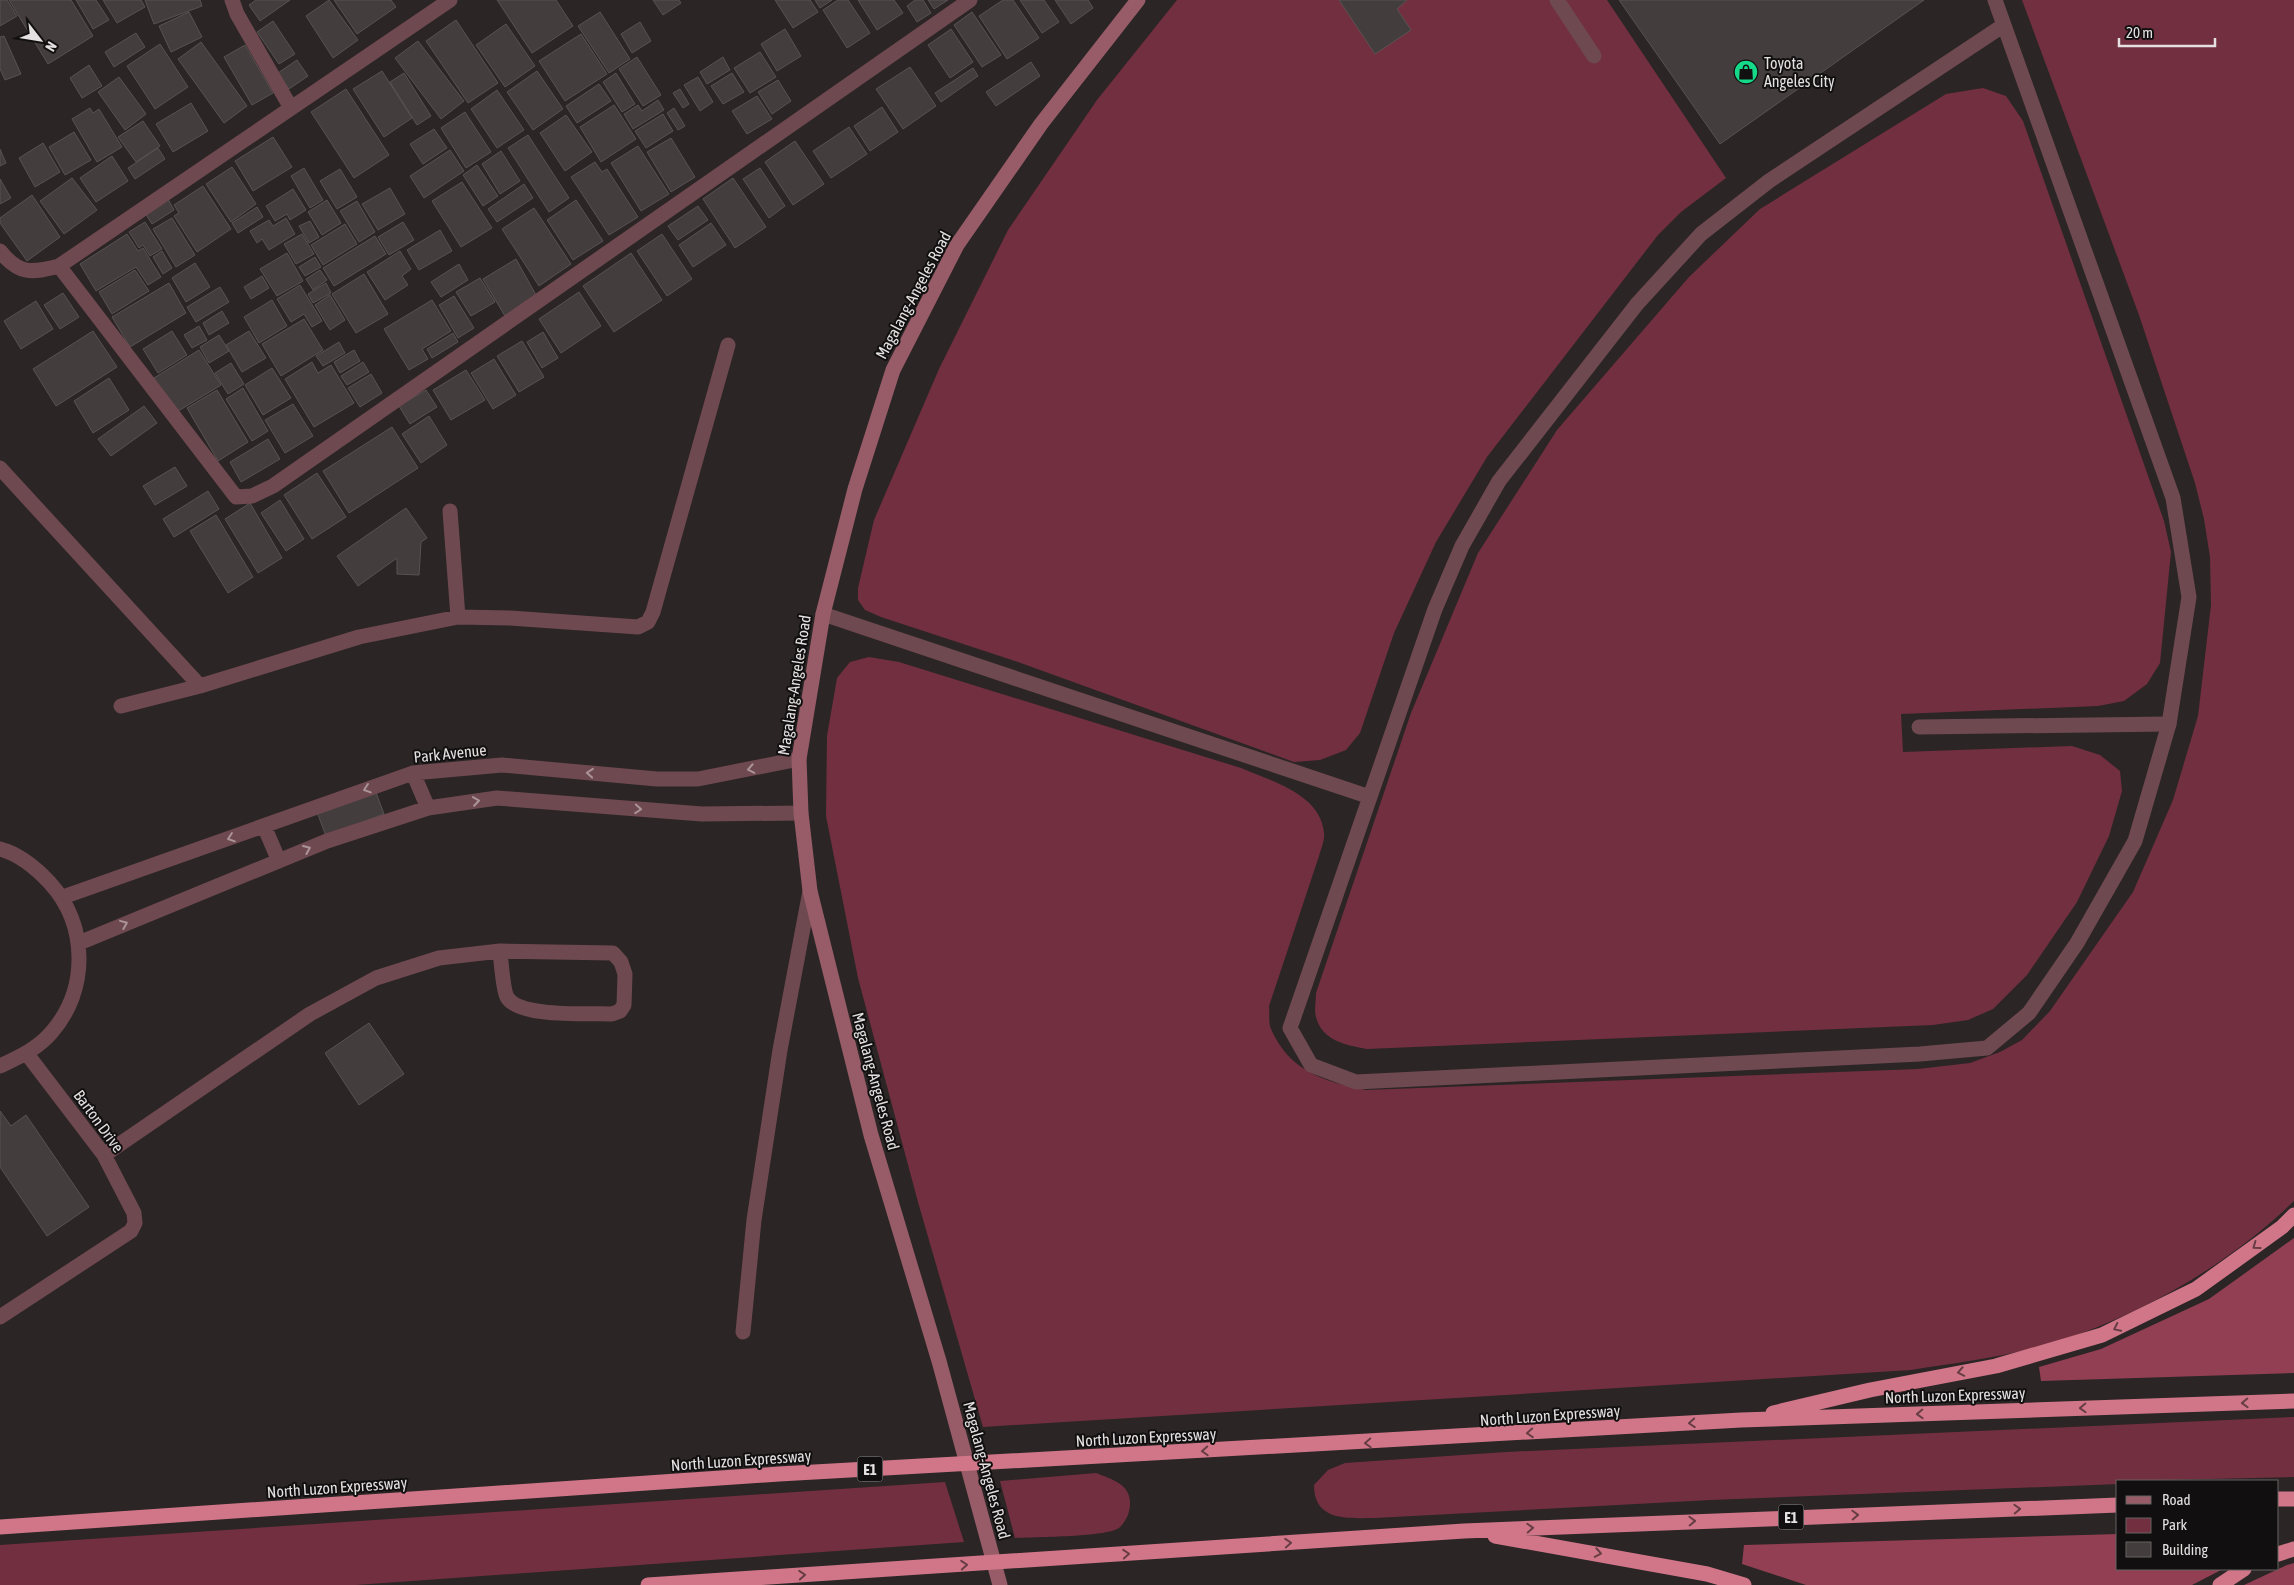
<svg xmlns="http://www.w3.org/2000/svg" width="2294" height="1585" viewBox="0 0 2294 1585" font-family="'Asap Condensed',sans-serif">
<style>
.green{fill:#722f3f}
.forest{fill:#933f53}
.building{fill:#443d3e;stroke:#595253}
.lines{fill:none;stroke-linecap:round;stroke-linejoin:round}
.lane{stroke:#6f4950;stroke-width:15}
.street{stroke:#6f4950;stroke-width:15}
.secondary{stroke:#975c67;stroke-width:15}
.highway{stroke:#d17688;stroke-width:15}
.oneway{stroke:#aa9498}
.oneway2{stroke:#673d45}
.labels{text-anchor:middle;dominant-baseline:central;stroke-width:4;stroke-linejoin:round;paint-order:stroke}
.shield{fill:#110f0f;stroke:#a5a1a2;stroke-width:1}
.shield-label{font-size:15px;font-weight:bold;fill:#e5e0e1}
.poi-label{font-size:16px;fill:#e5e0e1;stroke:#110f0f;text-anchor:start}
.street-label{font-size:16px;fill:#e5e0e1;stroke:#110f0f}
</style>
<rect width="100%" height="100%" fill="#2b2526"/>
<path class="green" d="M1177 0H1607L1726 178 1681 212 1658 235 1487 457 1436 542 1394 633 1360 733 1346 750 1320 760 1294 762 1015 661 881 617 865 610 858 600V588L874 520 939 369 1008 230 1097 100Z
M2022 0H2294V1201C2229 1264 2146 1312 2060 1341 2012 1356 1960 1362 1911 1370L983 1427 918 1202 858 978 826 816 827 736 837 678 850 662 869 657 899 662 1241 768C1271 781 1321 794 1324 833 1325 840 1321 849 1319 856L1269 1006C1270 1013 1268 1022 1271 1029 1289 1071 1325 1082 1366 1090L1918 1069 1970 1063 2000 1052 2022 1040 2050 1011 2133 892 2173 800 2198 716 2211 605 2210 557 2204 519 2195 483 2139 315Z
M1983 88 2006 96 2023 121 2164 521 2171 552 2160 663 2147 684 2124 701 2098 706 1901 714 1903 752 2072 746 2100 755 2120 771 2122 791 2109 836 2077 902 2027 975 1993 1009 1968 1020 1933 1025 1367 1049C1346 1045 1322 1041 1316 1017 1314 1010 1316 1000 1316 993L1411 713 1478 553 1557 430 1689 277 1760 209 1946 94Z
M2294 1417V1477L2118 1481V1484L1711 1500 1375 1518C1348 1518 1314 1522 1314 1485L1328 1470 1345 1463 1506 1452Z
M1096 1473C1111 1479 1131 1484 1130 1504 1130 1512 1126 1522 1119 1528 1106 1537 1035 1537 1015 1538L1000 1481Z
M945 1482 964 1542 356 1585H0V1545Z"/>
<path class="forest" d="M2294 1238V1373L2041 1381 2039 1367 2101 1349 2209 1299Z
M2118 1534V1569H2223L2192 1585H1806L1742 1564 1744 1545Z
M2294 1563V1585H2244L2287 1565Z"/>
<path class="building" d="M0 0H7L17 16 0 26Z
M9 0H71L93 36 48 64Z
M76 0H96L109 20 93 29Z
M103 0H141L145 7 117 23Z
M145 0H200L202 6 154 24Z
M256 0H290L260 21 249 5Z
M329 0 358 40 333 58 306 16Z
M334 0H391L396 7 357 34Z
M497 0H556L573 26 532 53Z
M653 0H679L681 3 663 15Z
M775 0H810L818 12 793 28Z
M815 0H832L820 8Z
M838 0H848L870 33 847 48 823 10Z
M858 0H894L903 13 877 30Z
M915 0H923L931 13 917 22 907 6Z
M928 0H948L934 9Z
M1003 0H1013L1039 38 1007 59 979 16Z
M1020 0H1044L1059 22 1042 33Z
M1055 0H1088L1093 8 1071 24Z
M1339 0H1407L1397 9 1411 30 1375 54Z
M1619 0H1924L1720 144Z
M189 12 202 37 171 52 159 26Z
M600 12 630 59 609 73 578 26Z
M972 12 1001 55 982 67 954 25Z
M456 20 498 83 468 103 426 41Z
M273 21 295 54 279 64 257 32Z
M640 22 651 41 632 53 621 34Z
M506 24 535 66 505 87 476 45Z
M785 29 801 56 777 71 761 44Z
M951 29 973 62 950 78 928 45Z
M136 33 145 47 114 67 105 52Z
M581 34 607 74 565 101 539 61Z
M4 36 21 74 5 80 0 69V37Z
M418 41 464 101 441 119 395 58Z
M201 42 247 106 224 123 178 59Z
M160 44 188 87 155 109 127 66Z
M245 45 273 93 252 105 224 57Z
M760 52 776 77 750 93 734 68Z
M637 57 661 95 643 106 619 69Z
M723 57 730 70 707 84 700 72Z
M297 60 308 76 289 89 278 73Z
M1031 62 1040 76 996 106 986 92Z
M89 65 102 86 82 98 70 78Z
M910 67 936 106 903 129 876 89Z
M973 68 978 76 941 102 935 93Z
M382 71 412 118 384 137 353 89Z
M537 71 563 109 533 130 507 92Z
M404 73 431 116 417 125 390 82Z
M616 73 635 104 622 112 603 82Z
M732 73 744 92 723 104 711 86Z
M119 77 146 114 125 130 98 92Z
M698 77 713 102 700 111 684 85Z
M778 80 791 101 772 114 758 92Z
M599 84 611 101 577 123 566 106Z
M346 89 389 155 354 178 311 112Z
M680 89 689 104 683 108 673 93Z
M497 90 524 130 497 148 471 109Z
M757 96 772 119 747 134 732 111Z
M658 100 664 110 633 129 624 114 638 105 642 111Z
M191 103 208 131 173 152 156 124Z
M614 105 636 139 601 162 580 127Z
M882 107 898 132 870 151 854 126Z
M90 108 93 113 99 109 122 147 97 162 72 119Z
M674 108 685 126 678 130 667 113Z
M465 112 491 152 466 168 441 128Z
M663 114 673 131 646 148 635 131Z
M566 115 592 152 565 171 540 133Z
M143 121 160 146 136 162 118 137Z
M849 127 867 154 831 178 813 151Z
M434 129 447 148 423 164 410 144Z
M74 132 91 160 65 175 49 147Z
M528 135 569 198 549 212 508 148Z
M273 137 292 167 253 191 235 161Z
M671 138 695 177 671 192 647 152Z
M795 141 824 184 793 205 765 162Z
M43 143 60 172 35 187 19 158Z
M638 146 669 194 641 211 611 163Z
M158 148 165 159 135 179 128 168Z
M0 149 6 163 0 166Z
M450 150 464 171 424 198 410 176Z
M501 151 520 181 500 194 482 164Z
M112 156 128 181 96 202 80 178Z
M595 162 602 172 607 169 638 217 609 235 571 177Z
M477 165 498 196 483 206 463 175Z
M232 167 256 204 231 222 206 184Z
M304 168 323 200 310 208 291 176Z
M760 168 785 206 769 218 743 179Z
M340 169 357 197 337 209 320 181Z
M72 178 97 210 64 234 40 201Z
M733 178 766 227 735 248 703 199Z
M0 179 11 198 0 204Z
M462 182 492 228 461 247 432 201Z
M524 184 533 198 497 222 488 209Z
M203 186 231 229 197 252 174 216 179 213 174 205Z
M390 188 405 214 378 230 362 204Z
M293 189 306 210 290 220 287 214 275 221 266 206Z
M32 195 60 237 27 261 0 223V218Z
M168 199 174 210 152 224 145 213Z
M327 200 341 223 322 235 308 212Z
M576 200 603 241 573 260 547 220Z
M357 201 375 232 359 242 340 211Z
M698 206 708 220 678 240 668 226Z
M257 207 263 217 238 233 232 223Z
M534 208 571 264 539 286 502 229Z
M172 218 195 255 176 267 153 229Z
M286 218 295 234 269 250 262 239 257 243 250 231 269 220 273 226Z
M310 221 319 237 309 243 299 226Z
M145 222 162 249 150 256 143 245 139 248 129 232Z
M403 222 414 240 389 255 378 237Z
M711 223 726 245 693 267 679 245Z
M345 224 357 244 323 265 311 245Z
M440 230 452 251 419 270 407 250Z
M127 234 138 251 143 248 161 277 148 285 136 267 96 291 80 264Z
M302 234 314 254 296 264 284 244Z
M662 234 692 279 667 296 637 251Z
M375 236 386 254 334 286 323 268Z
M162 251 172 268 163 274 153 257Z
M400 251 411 269 402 276 408 285 385 300 367 272Z
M287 253 303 281 277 296 260 269Z
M631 253 662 300 614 332 583 286Z
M315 257 321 267 305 276 299 267Z
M516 259 536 295 505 316 483 279Z
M195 263 210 287 186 302 172 278Z
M459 264 468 280 441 297 431 282Z
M135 270 149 291 112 314 99 292Z
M320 270 327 280 313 290 306 279Z
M364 274 388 314 356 333 332 294Z
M262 276 269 288 251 299 244 287Z
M480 278 495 302 471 316 456 292Z
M169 283 186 313 130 347 112 317Z
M326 283 331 293 313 303 308 294Z
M300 285 322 321 312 327 304 314 291 322 277 299Z
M220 287 229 302 196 322 187 307Z
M579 292 601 326 561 353 539 319Z
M63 293 79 317 60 329 44 305Z
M330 295 345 320 330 330 315 305Z
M454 296 474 328 458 338 439 305Z
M272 300 287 326 259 343 244 317Z
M432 300 451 331 422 349 428 359 409 370 384 329Z
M36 301 53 329 21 349 4 321Z
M222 311 229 323 209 335 203 323Z
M304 319 323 350 281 376 262 344Z
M199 326 207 340 192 348 184 335Z
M93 331 117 367 56 406 33 369Z
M172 331 187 355 158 373 143 349Z
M249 331 266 358 242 372 226 345Z
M543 332 558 358 542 368 527 342Z
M453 333 458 342 432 358 427 349Z
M219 335 229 351 209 363 200 347Z
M522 341 544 377 519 392 497 356Z
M339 342 345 353 323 366 316 356Z
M199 350 221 385 175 413 154 378Z
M354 350 360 361 340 373 334 362Z
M494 359 516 395 493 409 471 373Z
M312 362 318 373 331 365 354 403 314 427 285 379Z
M363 362 369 372 347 385 341 376Z
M231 363 244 384 228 394 215 373Z
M272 368 291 398 263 415 245 385Z
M466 370 485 400 451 420 433 390Z
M371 374 382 393 360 407 348 388Z
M109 378 129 410 93 433 74 401Z
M243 388 268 431 252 441 226 399Z
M217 390 248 442 218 461 187 408Z
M426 390 437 407 410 424 399 406Z
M293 404 313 436 285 453 265 420Z
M144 406 157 423 111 456 98 439Z
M429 416 447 445 421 463 402 434Z
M392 427 418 468 349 513 323 471Z
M268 439 280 459 241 482 230 462Z
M175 467 187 486 155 505 143 486Z
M317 473 346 517 312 539 284 495Z
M208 491 219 509 174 537 163 519Z
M280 500 304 539 286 551 261 513Z
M250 503 282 558 258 573 225 519Z
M406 508 427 538 421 542 419 575 397 574V558L358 586 337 556Z
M216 515 253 577 228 593 190 531Z
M375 790 384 814 326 836 317 812Z
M369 1023 404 1074 359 1105 325 1053Z
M0 1111 11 1126 26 1115 89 1207 47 1236 0 1167Z"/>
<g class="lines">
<path class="lane" d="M1557 0 1594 56
M1919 727 2169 724
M743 1332 754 1220 780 1050 810 891"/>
<path class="street" d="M232 0 237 14 291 108
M1995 0 2173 498 2189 597 2169 724 2135 841 2077 943 2029 1013 1987 1048 1920 1054 1356 1082 1311 1065 1290 1028 1435 609 1462 546 1499 481 1637 304 1701 234 1769 181 2004 25
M0 251C19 275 32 273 59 266L450 0
M59 266 236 497 252 496 273 486 970 0
M0 468 200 686
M450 511 458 617
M823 614 1370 797
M121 706 200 686 359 637 458 617 510 618 638 627 648 622 653 612 728 345
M413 773 428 808
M264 826 279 861
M0 849C19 854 37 869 50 883 88 925 89 990 51 1033 37 1049 19 1057 0 1066
M63 897 413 773 502 765 657 779H698L799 759
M79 943 327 841 428 808 497 798 702 814 801 813
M104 1155 310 1014 376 978 439 958 500 951 613 953 621 962 625 974 624 1005 620 1011 612 1014C590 1013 518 1018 507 997 503 990 501 960 500 951
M0 1317 131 1231 135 1223 134 1213 104 1155 27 1054"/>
<path class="secondary" d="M1000 1585 939 1361 871 1135 810 891 801 813 799 759 823 614 855 489 893 370 957 245 1041 124 1138 0"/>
<path class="highway" d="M1773 1413 1870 1390 1996 1366 2102 1335 2196 1289 2282 1227 2294 1215
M2278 1499H2294
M0 1527 779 1474 1741 1420 2294 1401
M1495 1536 1707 1574 1744 1585
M2278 1554 2294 1549
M648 1585 1464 1531 2118 1505
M2220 1585 2244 1569"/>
</g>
<defs><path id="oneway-chevron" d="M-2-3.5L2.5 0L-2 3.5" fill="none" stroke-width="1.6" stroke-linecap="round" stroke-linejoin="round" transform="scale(1.25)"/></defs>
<g class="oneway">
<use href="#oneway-chevron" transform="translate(751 769) rotate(169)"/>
<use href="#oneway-chevron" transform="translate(590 773) rotate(-175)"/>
<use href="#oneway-chevron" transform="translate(367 789) rotate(161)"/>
<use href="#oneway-chevron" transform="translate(476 801) rotate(-8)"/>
<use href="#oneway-chevron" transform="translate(638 809) rotate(4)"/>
<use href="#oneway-chevron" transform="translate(231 838) rotate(161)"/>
<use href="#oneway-chevron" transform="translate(307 849) rotate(-23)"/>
<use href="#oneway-chevron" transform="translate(124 924) rotate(-22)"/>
</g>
<g class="oneway2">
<use href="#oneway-chevron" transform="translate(2256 1246) rotate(144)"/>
<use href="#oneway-chevron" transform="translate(2117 1328) rotate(154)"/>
<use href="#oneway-chevron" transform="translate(1961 1372) rotate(169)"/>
<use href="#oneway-chevron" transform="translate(2245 1403) rotate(178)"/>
<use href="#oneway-chevron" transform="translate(2083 1408) rotate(178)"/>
<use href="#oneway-chevron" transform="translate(1920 1414) rotate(178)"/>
<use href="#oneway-chevron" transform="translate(1692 1423) rotate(176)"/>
<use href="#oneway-chevron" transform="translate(1530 1433) rotate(176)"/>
<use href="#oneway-chevron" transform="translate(1368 1443) rotate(177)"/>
<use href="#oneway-chevron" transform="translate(1205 1451) rotate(177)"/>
<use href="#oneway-chevron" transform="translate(2017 1509) rotate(-2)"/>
<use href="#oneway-chevron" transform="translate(1855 1515) rotate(-2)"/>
<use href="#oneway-chevron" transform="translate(1692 1521) rotate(-2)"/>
<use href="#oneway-chevron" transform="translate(1530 1528) rotate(-3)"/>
<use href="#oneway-chevron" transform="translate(1288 1543) rotate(-4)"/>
<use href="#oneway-chevron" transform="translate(1598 1553) rotate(11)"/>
<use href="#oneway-chevron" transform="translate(1126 1554) rotate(-4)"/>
<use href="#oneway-chevron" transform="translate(964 1565) rotate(-4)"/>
<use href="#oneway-chevron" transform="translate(802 1575) rotate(-4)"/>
</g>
<defs>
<g id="shop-disc" transform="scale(1.25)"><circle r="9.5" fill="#15d989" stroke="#110f0f"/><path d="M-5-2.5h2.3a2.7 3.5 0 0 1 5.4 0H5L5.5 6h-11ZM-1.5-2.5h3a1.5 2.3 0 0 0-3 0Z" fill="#111"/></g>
</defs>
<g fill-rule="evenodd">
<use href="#shop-disc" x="1746" y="72"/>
</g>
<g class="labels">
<g class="shield">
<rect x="857.5" y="1456.5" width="25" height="25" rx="4"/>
<rect x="1778.5" y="1504.5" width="25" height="25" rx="4"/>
</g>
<g class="shield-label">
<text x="870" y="1469">E1</text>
<text x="1791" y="1517">E1</text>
</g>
<g class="poi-label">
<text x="1764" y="63">Toyota<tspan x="1764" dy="18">Angeles City</tspan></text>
</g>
<g class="street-label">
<text transform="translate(913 295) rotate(-62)">Magalang-Angeles Road</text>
<text transform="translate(794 685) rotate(-81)">Magalang-Angeles Road</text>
<text transform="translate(450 753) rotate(-6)">Park Avenue</text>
<text transform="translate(876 1081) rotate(75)">Magalang-Angeles Road</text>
<text transform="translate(99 1121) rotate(54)">Barton Drive</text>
<text transform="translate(1955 1395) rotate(-2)">North Luzon Expressway</text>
<text transform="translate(1550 1415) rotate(-4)">North Luzon Expressway</text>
<text transform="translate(1146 1437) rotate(-3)">North Luzon Expressway</text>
<text transform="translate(741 1460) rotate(-4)">North Luzon Expressway</text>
<text transform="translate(987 1470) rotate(75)">Magalang-Angeles Road</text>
<text transform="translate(337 1487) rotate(-4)">North Luzon Expressway</text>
</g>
</g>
<rect x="2116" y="1480" width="162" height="90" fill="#110f0f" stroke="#666363"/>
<rect x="2126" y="1496" width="25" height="8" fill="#975c67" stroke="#666363"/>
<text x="2162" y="1505" font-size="15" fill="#e5e0e1">Road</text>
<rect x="2126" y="1518" width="25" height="15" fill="#722f3f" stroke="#666363"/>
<text x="2162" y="1530" font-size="15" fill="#e5e0e1">Park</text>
<rect x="2126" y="1542" width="25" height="15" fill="#443d3e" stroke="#666363"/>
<text x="2162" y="1555" font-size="15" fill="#e5e0e1">Building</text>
<g transform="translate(40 40) rotate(121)" stroke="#110f0f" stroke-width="4" paint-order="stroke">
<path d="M0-4L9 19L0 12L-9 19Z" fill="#e5e0e1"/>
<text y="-8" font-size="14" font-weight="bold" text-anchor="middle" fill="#e5e0e1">N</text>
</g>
<path d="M2119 38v8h96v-8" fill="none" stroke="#e5e0e1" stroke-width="2.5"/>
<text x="2126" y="38" font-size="15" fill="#e5e0e1" stroke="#110f0f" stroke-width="4" paint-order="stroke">20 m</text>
</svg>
